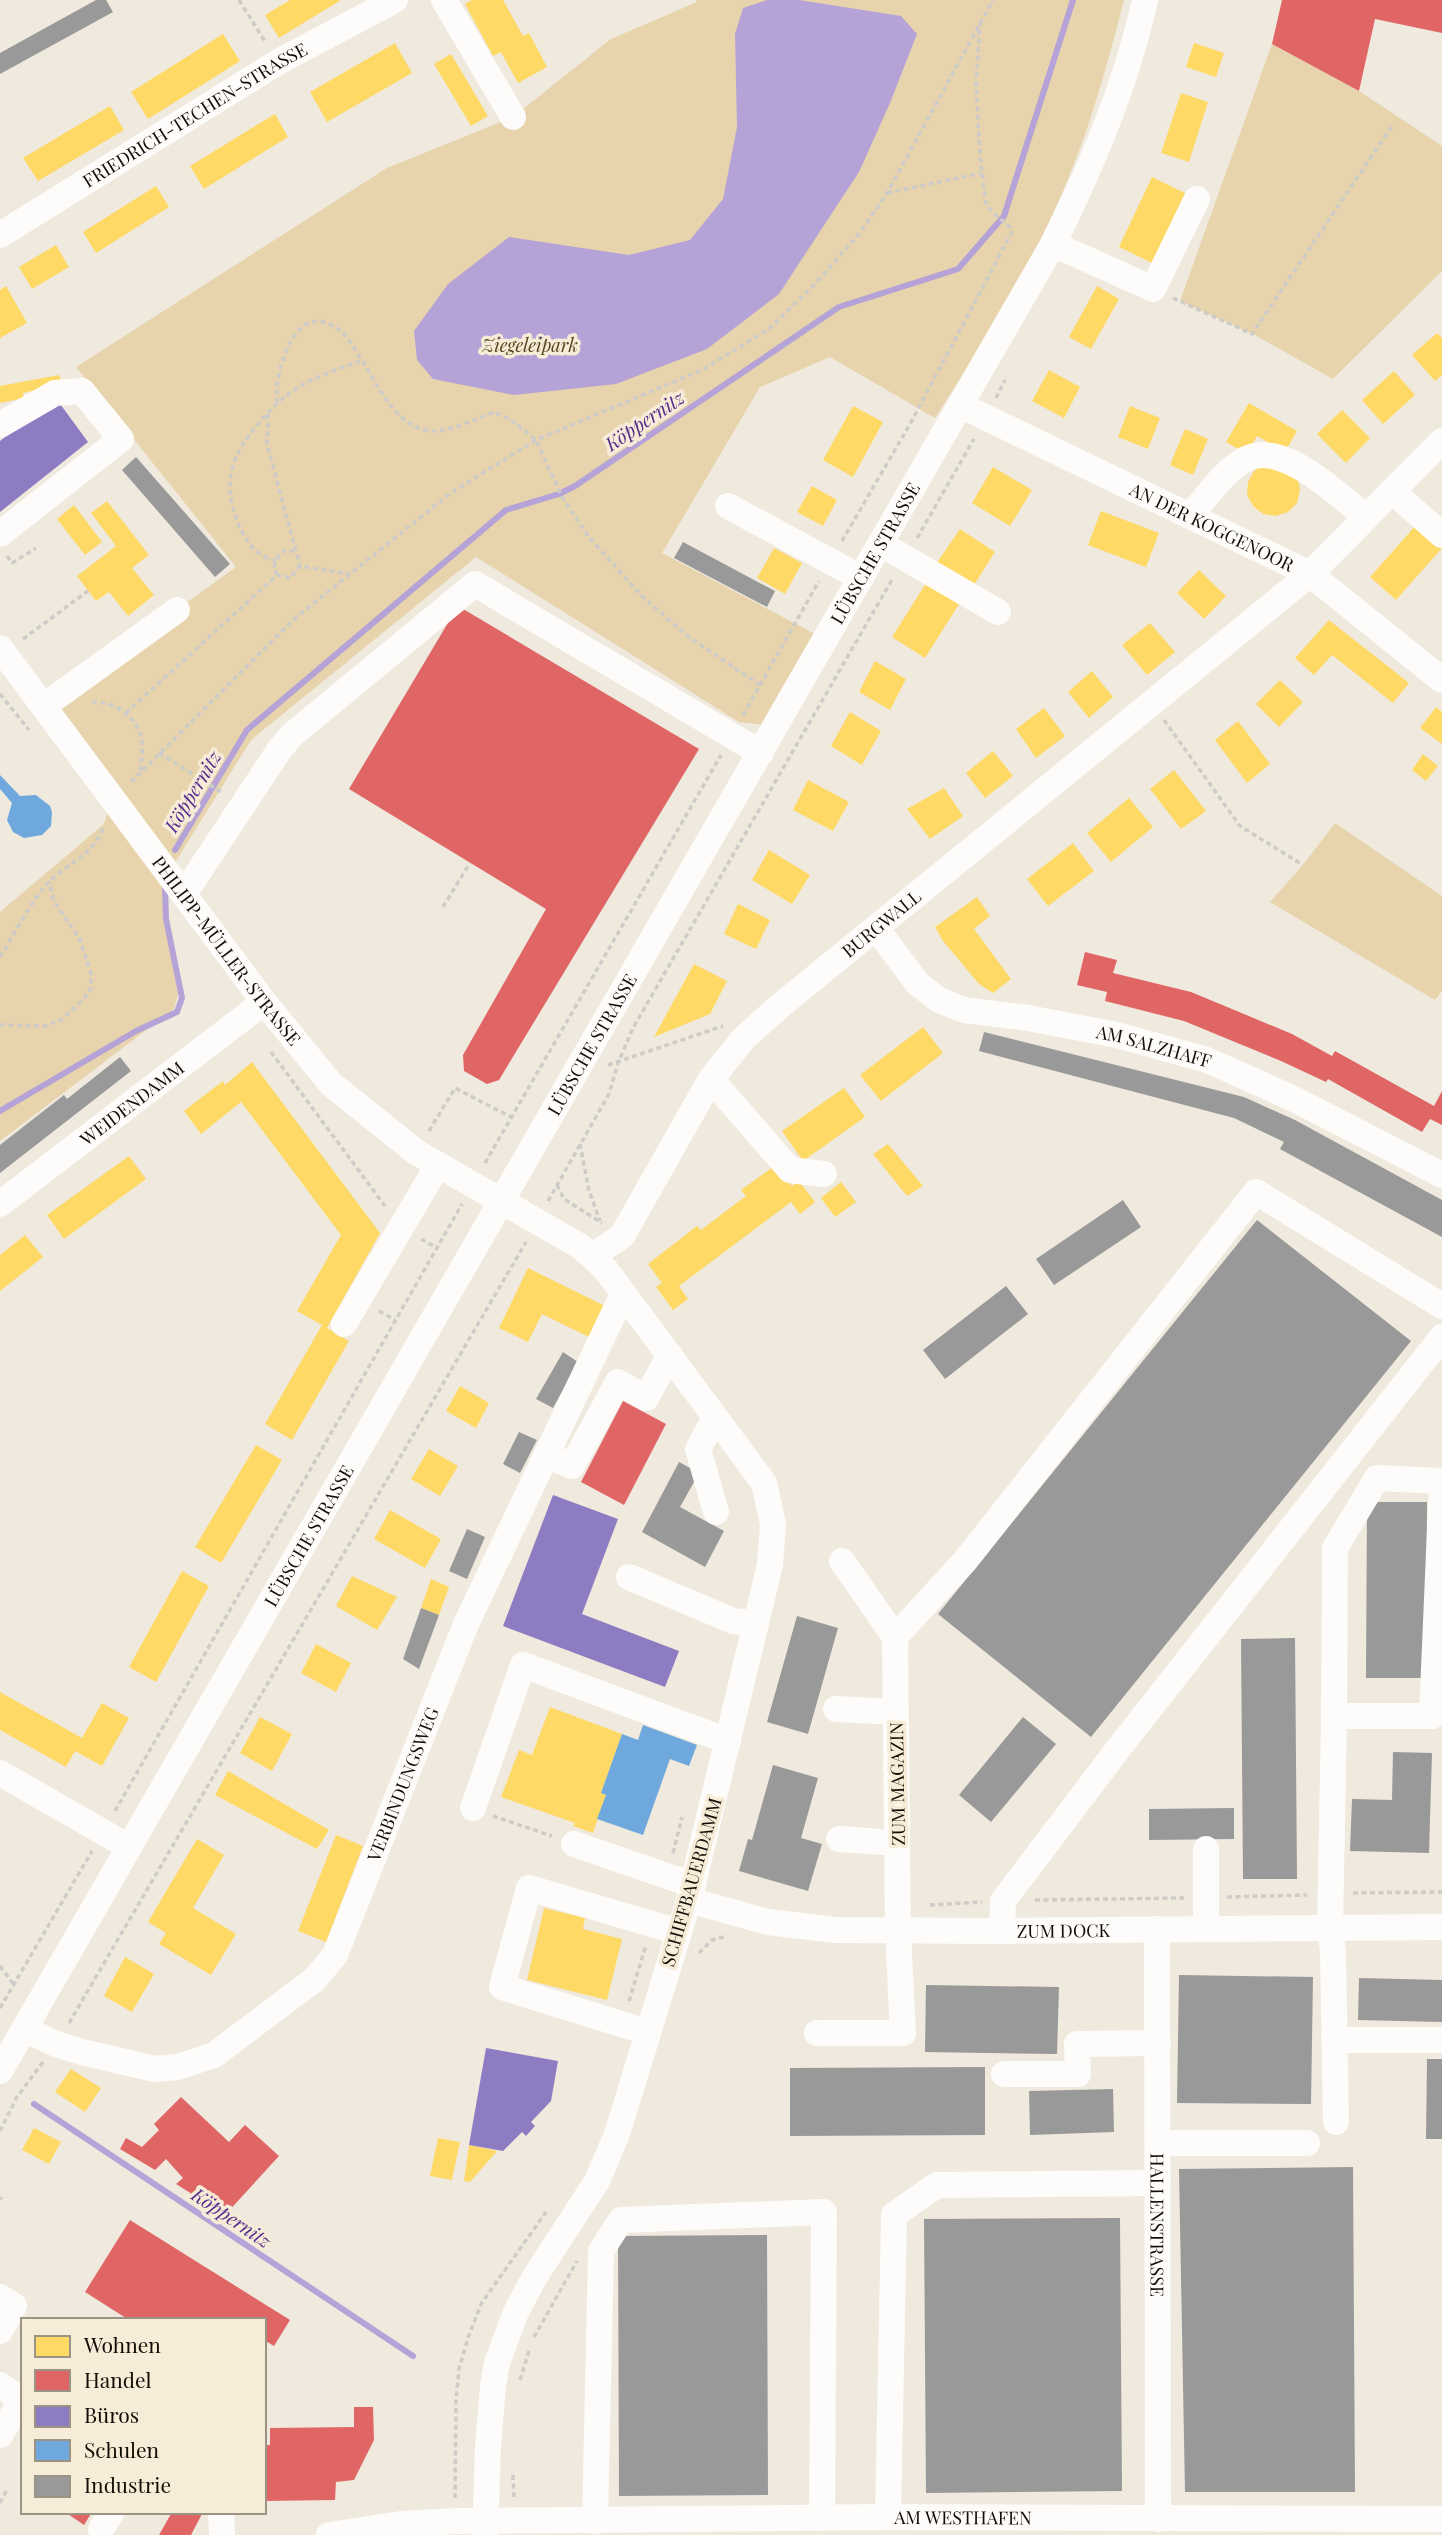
<svg xmlns="http://www.w3.org/2000/svg" width="1442" height="2535" viewBox="0 0 1442 2535" font-family="'Playfair Display',serif">
<style>
.green{fill:#e7d4ac}
.water{fill:#b5a2d7}
.homes{fill:#ffd966}
.shops{fill:#e06666}
.offices{fill:#8e7cc3}
.schools{fill:#6fa8dc}
.industry{fill:#999}
.lines{fill:none;stroke-linecap:round;stroke-linejoin:round}
.stream{stroke:#b5a2d7;stroke-width:6}
.path{stroke:#ceccc8;stroke-width:3.5;stroke-dasharray:5 3.5;stroke-linecap:butt}
.minor{stroke:#fdfcfa;stroke-width:26}
.labels{text-anchor:middle;dominant-baseline:central;stroke-width:7;stroke-linejoin:round;paint-order:stroke}
.street-label{font-size:18px;fill:#120e07;stroke:#f6ecd7}
.park-label{font-size:18px;font-style:italic;fill:#55441d;stroke:#f6ecd7}
.water-label{font-size:19px;font-style:italic;fill:#522c8c;stroke:#f6ecd7}
</style>
<rect width="100%" height="100%" fill="#efe9de"/>
<path class="green" d="M696 0H1124C1106 71 1086 142 1055 209 1022 282 979 350 935 418L830 357 760 387 662 553 826 640 776 726 739 722 476 557 251 740 168 874 163 910 178 994 174 1009 0 1141V912L104 824 107 814 44 706 236 567 76 367 387 168 513 117 611 39 697 2Z
M1272 44 1359 91 1442 146V271L1333 379 1253 334 1180 301Z
M1335 823 1442 896V991L1435 1000 1270 902 1303 865Z"/>
<path class="water" d="M767 0H799L901 16 917 34 890 103 859 172 779 294 707 349 616 384 514 395 433 379 417 360 414 331 448 284 509 237 629 255 690 240 723 199 737 127 735 34 743 8Z"/>
<path class="homes" d="M290 0H341L279 38 265 15Z
M472 0H503L523 36 529 33 547 67 518 83 501 52 493 56 465 4Z
M223 34 240 61 148 119 131 92Z
M395 43 412 73 327 122 310 92Z
M1194 43 1224 53 1216 77 1186 67Z
M451 54 488 116 471 126 434 64Z
M1181 93 1208 102 1189 162 1161 153Z
M110 106 124 130 38 181 23 158Z
M275 114 288 137 204 189 190 166Z
M1152 177 1185 193 1152 263 1119 247Z
M156 186 169 207 96 253 83 232Z
M56 245 69 267 32 289 19 267Z
M6 286 27 323 0 338V290Z
M1097 286 1119 299 1091 349 1069 337Z
M1437 333 1442 338V375L1435 381 1412 355Z
M1049 370 1080 387 1064 418 1032 401Z
M1394 371 1415 395 1383 424 1362 400Z
M59 375 62 384 23 393 24 398 0 403V386Z
M1249 403 1297 431 1285 452 1257 436 1247 454 1226 442Z
M853 406 883 422 853 477 823 460Z
M1130 406 1160 418 1148 449 1118 437Z
M1342 410 1370 438 1346 463 1317 434Z
M1185 429 1208 439 1193 475 1170 465Z
M1265 464 1298 478 1300 490 1297 503 1288 512 1276 516 1263 514 1253 506 1247 495 1248 482 1254 471Z
M993 467 1032 490 1010 526 972 503Z
M812 486 837 500 823 526 797 512Z
M107 501 149 555 132 568 154 595 128 616 109 592 96 601 77 576 116 546 91 513Z
M74 505 102 542 85 555 57 519Z
M1101 511 1159 533 1146 567 1088 545Z
M1417 524 1442 548 1396 600 1370 577Z
M960 529 995 552 972 588 936 564Z
M774 548 802 563 785 594 757 578Z
M1199 570 1226 596 1204 619 1177 593Z
M928 580 961 601 925 658 892 637Z
M1329 620 1409 683 1393 703 1332 655 1314 675 1295 658Z
M1150 623 1175 652 1147 675 1122 645Z
M875 661 906 679 890 710 859 692Z
M1092 671 1113 697 1089 718 1068 692Z
M1280 680 1303 702 1279 727 1256 704Z
M1436 707 1442 712V744L1420 728Z
M1044 708 1065 736 1036 758 1016 729Z
M850 712 881 731 862 765 831 746Z
M1238 721 1270 764 1247 783 1215 740Z
M993 751 1013 776 985 798 966 773Z
M1423 754 1438 766 1426 781 1412 770Z
M1174 770 1206 811 1181 829 1150 789Z
M808 780 849 802 833 831 793 810Z
M944 788 963 816 930 839 907 809Z
M1129 798 1153 827 1111 862 1087 833Z
M1073 843 1094 871 1048 906 1027 879Z
M769 850 810 875 792 904 752 880Z
M977 897 990 916 974 929 1011 979 993 993 979 984 943 941 935 927Z
M738 904 770 920 756 949 724 934Z
M694 964 727 981 710 1014 654 1037Z
M923 1027 943 1053 881 1101 860 1075Z
M252 1062 380 1233 327 1328 349 1341 292 1440 265 1424 322 1325 297 1311 341 1235 241 1102 201 1134 184 1111 223 1081 225 1085Z
M844 1088 865 1117 803 1161 782 1131Z
M888 1144 923 1186 907 1196 873 1154Z
M129 1156 146 1179 64 1239 47 1215Z
M776 1165 792 1186 799 1181 815 1202 800 1214 791 1202 679 1286 688 1299 673 1310 656 1287 662 1283 648 1264 697 1226 701 1230 746 1196 741 1190Z
M841 1182 856 1202 835 1217 821 1198Z
M25 1235 43 1257 0 1291V1255Z
M528 1268 607 1307 591 1338 542 1314 528 1342 499 1328Z
M460 1386 489 1403 476 1428 446 1411Z
M256 1445 282 1460 221 1563 195 1547Z
M429 1449 458 1466 440 1496 411 1479Z
M390 1510 441 1539 425 1568 374 1539Z
M182 1571 209 1586 156 1682 129 1667Z
M352 1576 397 1597 377 1630 336 1606Z
M431 1579 449 1587 439 1615 421 1608Z
M316 1644 351 1663 336 1692 301 1673Z
M0 1692 82 1738 102 1703 129 1718 102 1766 75 1751 66 1767 0 1730Z
M550 1707 622 1734 601 1793 606 1795 593 1833 573 1826 575 1823 501 1797 519 1750 532 1755Z
M260 1717 292 1734 272 1771 240 1753Z
M228 1771 329 1830 317 1849 215 1795Z
M336 1835 363 1846 326 1942 298 1931Z
M197 1839 224 1855 193 1908 236 1934 211 1975 159 1944 166 1933 148 1922Z
M544 1908 585 1918 583 1929 622 1939 607 2000 527 1980Z
M125 1957 154 1974 132 2012 104 1996Z
M71 2069 101 2088 85 2112 55 2092Z
M34 2128 61 2142 49 2164 22 2150Z
M438 2138 460 2142 452 2180 430 2176Z
M469 2145 497 2151 470 2182 464 2181Z"/>
<path class="shops" d="M1282 0H1442V33L1375 19 1359 91 1272 44Z
M458 606 699 749 499 1080 487 1084 464 1071 463 1055 546 909 349 789Z
M1085 952 1117 960 1113 973 1191 992 1292 1034 1332 1056 1335 1051 1434 1106 1442 1091V1125L1430 1119 1422 1132 1328 1079 1326 1082 1281 1061 1184 1021 1105 1001 1107 992 1077 985Z
M623 1401 666 1424 624 1505 581 1482Z
M181 2097 229 2142 245 2125 279 2156 225 2215 176 2184 183 2178 166 2159 155 2170 120 2149 126 2138 142 2147 159 2130 154 2124Z
M130 2220 290 2320 274 2346 264 2340V2320H129L85 2292Z
M354 2407H373L374 2440 354 2480 336 2482 335 2500 264 2501V2445H270V2428L354 2427Z
M65 2512H92L84 2525Z
M172 2512H203L191 2535H159Z"/>
<path class="offices" d="M55 397 88 442 0 512V441Z
M553 1495 618 1519 582 1614 679 1651 665 1687 503 1626Z
M486 2048 558 2061 551 2101 531 2122 535 2126 526 2136 522 2132 503 2151 469 2145Z"/>
<path class="schools" d="M0 775 20 796 36 795 50 806 52 812 51 826 42 835 24 838 13 832 7 820 12 803 0 789Z
M643 1725 697 1745 689 1766 670 1759 643 1835 597 1819 606 1795 601 1793 622 1734 638 1740Z"/>
<path class="industry" d="M96 0H106L113 12 0 74V53Z
M136 457 230 564 215 577 122 470Z
M683 542 775 591 767 607 674 558Z
M984 1032 1244 1097 1295 1120 1442 1200V1237L1280 1149 1284 1142 1234 1118 979 1051Z
M120 1057 131 1071 0 1173V1145L64 1095 67 1099Z
M1123 1200 1141 1227 1054 1285 1036 1259Z
M1257 1220 1411 1341 1091 1737 938 1614Z
M1006 1286 1028 1314 945 1379 923 1350Z
M563 1352 578 1362 553 1408 536 1399Z
M519 1432 537 1440 520 1473 503 1464Z
M679 1462 699 1473 680 1507 724 1531 705 1567 642 1532Z
M1367 1502H1427L1426 1678H1366Z
M467 1529 485 1537 467 1579 449 1571Z
M421 1608 439 1615 419 1669 403 1659Z
M797 1616 838 1628 808 1734 767 1722Z
M1295 1638 1297 1879H1243L1241 1639Z
M1023 1717 1056 1744 991 1822 959 1795Z
M1393 1752 1432 1753 1429 1853 1350 1851 1352 1799 1392 1800Z
M773 1765 818 1778 801 1838 822 1844 808 1891 739 1871 748 1839 752 1840Z
M1234 1808V1839L1149 1840V1809Z
M1179 1975 1313 1977 1311 2104 1177 2103Z
M1359 1978 1442 1980V2022L1358 2020Z
M926 1985 1059 1987 1057 2054 925 2052Z
M1427 2059H1442V2139H1426Z
M985 2067V2135L790 2136V2068Z
M1113 2089 1114 2132 1030 2135 1029 2091Z
M1353 2167 1355 2492H1185L1179 2169Z
M1120 2218 1122 2491 926 2493 924 2219Z
M767 2235 768 2495 619 2496 618 2236Z"/>
<g class="lines">
<path class="stream" d="M175 850 247 730 506 510 559 494 575 486 839 307 958 269 1004 216 1073 0
M0 1111 136 1031 177 1012 182 998 166 919 165 886
M34 2104 413 2356"/>
<path class="path" d="M239 0 266 43
M887 193 982 173
M1173 298 1252 334 1392 126
M996 398 1005 380
M277 403C275 386 279 370 285 354 296 325 315 309 343 333 350 340 356 352 362 360
M268 414 267 444 300 566
M917 538 974 439
M842 541 910 424 1011 234V228L992 212 986 204 980 156 976 83 980 24
M7 556 12 563 36 548
M276 561C255 556 245 540 237 521 222 479 232 455 259 423 269 411 280 399 294 390 315 376 339 369 362 360 379 388 399 433 437 431 453 430 478 418 494 412L510 419 536 440 562 497 588 536 641 595 686 635 760 685
M277 575 274 567 279 555 286 550 298 552
M23 639 88 591
M0 694 29 730
M92 702C113 701 137 716 141 738 144 749 141 761 140 771
M126 713 277 575 290 578 300 566 349 574
M743 715 819 581
M1164 720 1240 826 1303 865
M159 753 223 793
M131 782 293 620 452 492 536 440 702 370 769 329 816 283 859 234 887 193 993 0
M443 907 470 863
M0 957C14 935 33 897 51 880 69 862 96 854 103 826
M0 1025 46 1026 62 1019 83 1000 91 988V974L80 940 54 901 49 881
M271 1052 385 1206
M608 1065 723 1026
M429 1131 455 1088 511 1117
M580 1144 589 1191 600 1221
M485 1163 721 755
M557 1185 564 1199 602 1223
M548 1201 609 1094 618 1063 633 1028 893 578
M421 1239 437 1248
M379 1311 395 1320
M115 1811 462 1204
M493 1816 552 1836
M673 1853 682 1817
M1353 1893 1442 1892
M1227 1897 1307 1895
M1035 1900 1184 1898
M930 1905 982 1902
M699 1953 712 1940 727 1936
M0 1966 14 1985
M629 2001 646 1945
M0 2008 92 1851
M69 2023 526 1242
M0 2131 17 2097 43 2062
M0 2198 2 2199
M534 2337 577 2261
M520 2380 529 2351
M513 2475 514 2498
M455 2498 456 2400 459 2369 468 2338 481 2304 546 2212
M0 2503 7 2490"/>
<g class="minor">
<path d="M444 0 513 117"/>
<path id="s1" d="M0 235 278 62 395 0"/>
<path d="M1053 244 1153 289 1197 199"/>
<path id="s2" d="M960 405 1310 574 1442 680"/>
<path d="M0 425 55 393 82 391 121 439 0 534"/>
<path d="M1392 491 1442 535"/>
<path d="M728 506 861 578"/>
<path d="M1190 516C1207 497 1223 471 1246 459 1283 440 1339 496 1366 517"/>
<path d="M881 544 998 612"/>
<path id="s3" d="M0 648 264 1002 331 1084 416 1152 578 1245 592 1256 606 1270 764 1483 773 1524 770 1565 689 1900 617 2134 597 2181 534 2278 516 2312 497 2363 493 2386 488 2446 485 2535"/>
<path d="M44 706 177 610"/>
<path d="M184 894 280 749 293 734 475 584 761 753"/>
<path id="s4" d="M876 928 918 984 939 1000 964 1010 1028 1018 1117 1035 1207 1060 1292 1098 1442 1175"/>
<path d="M711 1079 790 1170 824 1174"/>
<path id="s5" d="M0 1204 264 1002"/>
<path id="s6" d="M592 1256 622 1236 711 1079 744 1038 781 1005 1310 574 1442 441"/>
<path d="M344 1324 438 1165"/>
<path d="M715 1418 698 1449 716 1512"/>
<path d="M547 1455 572 1466 618 1382 646 1398 670 1355"/>
<path d="M1442 1481 1377 1478 1335 1548 1334 1716H1432L1442 1482"/>
<path d="M629 1577 733 1621 756 1623"/>
<path d="M895 1637 965 1561 1256 1192 1442 1306"/>
<path d="M836 1709 896 1712"/>
<path d="M1334 1716 1330 1929 1333 1952 1336 2122"/>
<path d="M0 1773 129 1847"/>
<path d="M473 1808 523 1665 728 1741"/>
<path d="M839 1839 897 1843"/>
<path d="M574 1844 693 1885"/>
<path id="s7" d="M689 1900 768 1922 835 1930 1002 1931 1442 1927"/>
<path id="s8" d="M1157 1929 1158 2519"/>
<path d="M1206 1929V1849"/>
<path d="M1002 1931 1003 1901 1118 1749 1442 1337"/>
<path id="s9" d="M25 2029 56 2044 82 2052 155 2069 178 2067 214 2055 315 1979 335 1955 466 1624 623 1294"/>
<path d="M647 2032 502 1987 529 1888 679 1932"/>
<path d="M817 2033H903L898 1932 895 1637 842 1561"/>
<path d="M1334 2040H1442"/>
<path id="s10" d="M0 2071 1053 244C1092 165 1126 86 1145 0"/>
<path d="M1004 2074H1078L1077 2044 1158 2043"/>
<path d="M1158 2143H1307"/>
<path d="M0 2297 14 2306 0 2331"/>
<path d="M0 2385 22 2400 0 2435"/>
<path d="M221 2512 222 2535"/>
<path d="M888 2517 894 2215 937 2185 1158 2183"/>
<path d="M595 2521 601 2251 621 2220 824 2212 822 2518"/>
<path d="M101 2529 112 2512"/>
<path id="s11" d="M329 2535 401 2524 456 2521 888 2517 1442 2519"/>
</g>
</g>
<g class="labels">
<g class="street-label">
<text stroke="none"><textPath href="#s1" startOffset="229">FRIEDRICH-TECHEN-STRASSE</textPath></text>
<text stroke="none"><textPath href="#s2" startOffset="280">AN DER KOGGENOOR</textPath></text>
<text stroke="none"><textPath href="#s10" startOffset="1752">LÜBSCHE STRASSE</textPath></text>
<text stroke="none"><textPath href="#s6" startOffset="448">BURGWALL</textPath></text>
<text stroke="none"><textPath href="#s3" startOffset="378">PHILIPP-MÜLLER-STRASSE</textPath></text>
<text stroke="none"><textPath href="#s10" startOffset="1185">LÜBSCHE STRASSE</textPath></text>
<text stroke="none"><textPath href="#s4" startOffset="317">AM SALZHAFF</textPath></text>
<text stroke="none"><textPath href="#s5" startOffset="166">WEIDENDAMM</textPath></text>
<text stroke="none"><textPath href="#s10" startOffset="618">LÜBSCHE STRASSE</textPath></text>
<text transform="translate(897 1784) rotate(-91)">ZUM MAGAZIN</text>
<text stroke="none"><textPath href="#s9" startOffset="539">VERBINDUNGSWEG</textPath></text>
<text transform="translate(691 1882) rotate(-74)">SCHIFFBAUERDAMM</text>
<text stroke="none"><textPath href="#s7" startOffset="378">ZUM DOCK</textPath></text>
<text stroke="none"><textPath href="#s8" startOffset="296">HALLENSTRASSE</textPath></text>
<text stroke="none"><textPath href="#s11" startOffset="635">AM WESTHAFEN</textPath></text>
</g>
<g class="park-label">
<text x="530" y="345">Ziegeleipark</text>
</g>
<g class="water-label">
<text transform="translate(644 420) rotate(-34)">Köppernitz</text>
<text transform="translate(192 791) rotate(-59)">Köppernitz</text>
<text transform="translate(232 2217) rotate(34)">Köppernitz</text>
</g>
</g>
<rect x="21" y="2318" width="245" height="196" fill="#f6ecd7" stroke="#9b9384" stroke-width="2"/>
<rect x="35" y="2336" width="35" height="21" fill="#ffd966" stroke="#9b9384" stroke-width="2"/>
<text x="84" y="2353" font-size="21" fill="#120e07">Wohnen</text>
<rect x="35" y="2370" width="35" height="21" fill="#e06666" stroke="#9b9384" stroke-width="2"/>
<text x="84" y="2388" font-size="21" fill="#120e07">Handel</text>
<rect x="35" y="2406" width="35" height="21" fill="#8e7cc3" stroke="#9b9384" stroke-width="2"/>
<text x="84" y="2423" font-size="21" fill="#120e07">Büros</text>
<rect x="35" y="2440" width="35" height="21" fill="#6fa8dc" stroke="#9b9384" stroke-width="2"/>
<text x="84" y="2458" font-size="21" fill="#120e07">Schulen</text>
<rect x="35" y="2476" width="35" height="21" fill="#999999" stroke="#9b9384" stroke-width="2"/>
<text x="84" y="2493" font-size="21" fill="#120e07">Industrie</text>
</svg>
